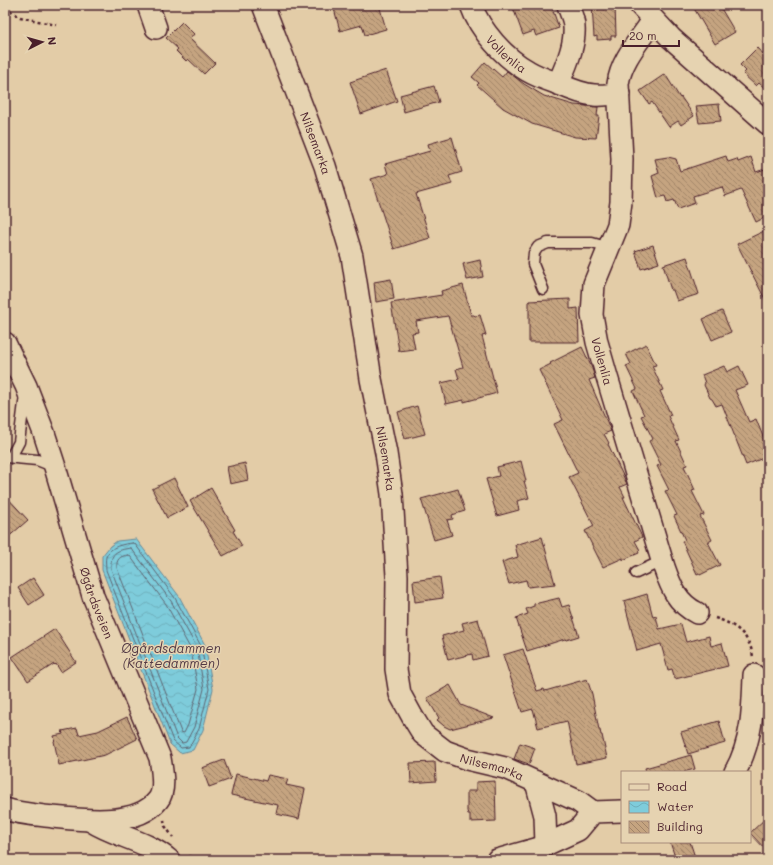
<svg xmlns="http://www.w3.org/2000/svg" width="773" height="865" viewBox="0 0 773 865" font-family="Mali,sans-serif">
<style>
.water{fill:url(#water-waves);stroke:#698795}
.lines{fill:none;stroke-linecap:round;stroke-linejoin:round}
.shore{stroke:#5f6471;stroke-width:1}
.building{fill:url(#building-back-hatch);stroke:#4a1f2b}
.lane-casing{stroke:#4a1f2b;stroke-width:13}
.street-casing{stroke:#4a1f2b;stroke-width:24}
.path{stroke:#4a1f2b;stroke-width:2.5;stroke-dasharray:3 3;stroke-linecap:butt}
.lane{stroke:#e6d3b1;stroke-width:10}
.street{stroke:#e6d3b1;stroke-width:21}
.labels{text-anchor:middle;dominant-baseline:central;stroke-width:3;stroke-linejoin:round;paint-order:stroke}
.street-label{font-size:12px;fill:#4a1f2b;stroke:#e6d3b1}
.water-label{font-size:13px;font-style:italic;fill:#523945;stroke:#e6d3b1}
</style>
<defs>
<pattern id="water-waves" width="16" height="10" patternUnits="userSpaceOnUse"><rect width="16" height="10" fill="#7eccdb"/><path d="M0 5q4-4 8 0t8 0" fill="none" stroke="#6eafbc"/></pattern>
<pattern id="building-back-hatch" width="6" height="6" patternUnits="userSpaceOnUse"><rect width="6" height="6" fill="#c5a480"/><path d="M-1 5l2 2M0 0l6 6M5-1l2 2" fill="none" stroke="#a28569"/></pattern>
</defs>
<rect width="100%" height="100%" fill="#e3cca7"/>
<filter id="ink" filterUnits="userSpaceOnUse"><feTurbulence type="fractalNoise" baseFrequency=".025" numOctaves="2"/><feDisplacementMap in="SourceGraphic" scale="8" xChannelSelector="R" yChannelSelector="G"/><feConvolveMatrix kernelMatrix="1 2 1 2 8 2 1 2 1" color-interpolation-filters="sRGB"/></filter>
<g filter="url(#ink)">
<path class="water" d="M136 539 179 596 205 645 213 689 203 730 193 750 180 753 170 744 102 570V556L110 546 117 541Z"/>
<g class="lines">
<path class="shore" d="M133 543 135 544 175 598 201 646 209 689 199 729 189 747 181 748 173 741 106 570C106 566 105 560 106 557 110 546 123 544 133 543Z
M131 548 171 601 197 648 204 689 194 727 186 742 182 743 177 738 111 569C110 553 116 550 131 548Z
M128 555 130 556 166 604 191 650 198 689 188 725 184 733 181 732 117 568C116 559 120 556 128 555Z"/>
</g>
<path class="building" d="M333 5H379L386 29 365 35 362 25 340 31Z
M512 5H551L559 28 536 36 534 31 523 35Z
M592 5H615L616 36H611V39L597 40V36L594 37Z
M692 5H719L735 32 715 44Z
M182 22 194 34 190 39 215 63 204 74 188 59 186 61 176 51 178 49 166 38Z
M757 48 768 58V91L759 83 756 86 743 74 746 71 740 65Z
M485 62 502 77 507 71 524 84 544 96 574 105 598 107 597 116H599L596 138 575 137 532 124 503 108 477 85 479 83 472 77Z
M386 70 397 101 361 114 350 82Z
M665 74 680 98 681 97 694 116 681 125 678 121 669 127 652 102 649 104 640 91Z
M434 86 439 102 404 112 400 95Z
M719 104 721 121 699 123 696 106Z
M452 137 462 172 449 176 452 184 416 194 430 238 394 249 371 179 388 174 385 164 430 151 428 144Z
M726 156 728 162 737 159 738 162 751 157 756 172 768 168V216L756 222 741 190 725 196 722 187 693 196 695 203 678 209 674 200 667 202 665 196 658 198 652 176 659 173 655 159 668 157 676 159 680 171Z
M764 231 768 239V305L737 244Z
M653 245 659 263 641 269 635 251Z
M687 257 699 294 677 301 673 290H671L663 265Z
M480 260 483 277 467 280 463 264Z
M391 279 394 299 376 302 374 282Z
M463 285 471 315H474L475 316 480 315 486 335 482 336 497 393 464 402V400L446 404 441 383 459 379 456 369 463 367 448 316 416 321 418 332 412 333 415 349 399 351 391 303 442 295 441 291Z
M570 299V309L578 308 579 342H529V301Z
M722 311 731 332 712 340 703 319Z
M646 344 656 365 652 366 663 390 660 391 671 415 668 416 679 440 676 441 687 465 684 466 695 490 692 491 704 515 700 516 712 540 708 542 720 565 700 575 699 573 697 574 682 541 685 540 674 516 677 515 665 491 669 490 657 466 661 465 649 441 653 439 641 416 644 415 633 391 637 389 626 366 631 364 626 354Z
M582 347 592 368 595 378 589 380 611 431 604 434 609 443 608 444 627 484 620 487 625 497H623L642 537 635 541 640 550 638 551 639 553 623 560V558L603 567 585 531 594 526 569 477 578 473 554 424 563 420 539 370 551 364 550 363Z
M724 366 727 372 739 366 748 385 735 390 749 422 756 419 768 449V456L746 465 722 404 716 406 712 399 710 398 704 385 705 383 702 375Z
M417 406 425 434 405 439 398 412Z
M521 461 526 481H524L529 498 517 501 519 510 497 516 486 479 499 476 497 467Z
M245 463 248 480 230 484 227 467Z
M174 478 188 507 167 518 152 489Z
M211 488 235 530 233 531 242 546 223 556 190 501Z
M458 489 465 511 452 515 453 519 447 520 452 535 434 540 421 499Z
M5 495 28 520 5 540Z
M542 537 555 584 528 587 526 580 509 584 502 562 518 557 515 545Z
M440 577 443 598 415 602 413 581Z
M33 578 44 595 29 605 18 588Z
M647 594 653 617 656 616 659 629 681 624 686 642 709 636 711 646 722 643 728 666 675 679 672 669 668 670 661 644 637 651 624 601Z
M559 598 562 607 569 605 579 636 566 640 565 639 527 651 516 618 528 614 526 609 534 606V604Z
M478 619 488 656 473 660 472 654 448 660 442 636 464 630 462 623Z
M55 629 76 662 61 672 56 664 55 665 54 664 28 681 12 657Z
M523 649 537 691 544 689 545 691 587 679 592 694 599 730H600L601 735H602L607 758 576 764 567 721 538 728 533 709 522 712 503 655Z
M450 685 461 705 494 718 450 729 444 726 437 720 439 718 427 698Z
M127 717 137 739 105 755 59 765 54 741 55 740 54 736 63 734 62 731 77 728 79 735 98 731Z
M719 721 725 743 688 754 681 732Z
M520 743 535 748 529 764 514 759Z
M691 755 695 769 683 772H646L645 768Z
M224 760 231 779 209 787 202 768Z
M435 762 436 781 411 783 410 763Z
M236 774 266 781 268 775 288 779 286 785 305 789 299 819 276 814 278 805 231 795Z
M495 781 496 821 470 822V814H468L467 811V791H476V782Z
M768 816V852L750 833Z
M670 842H690L696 860H676Z"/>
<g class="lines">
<g class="lane-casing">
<path id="lane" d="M543 289 533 264 534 253 538 247 548 243H592L610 248
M5 457 37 460 55 467
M11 457 19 442 25 395
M636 573 662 561"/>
</g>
<g class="street-casing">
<g id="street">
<path d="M148 5 156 28"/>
<path id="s1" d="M263 5 325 166 352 256 371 379 386 453 392 494 397 576 396 669 400 694 412 716 423 734 445 751 467 759 505 768 578 801 593 812"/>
<path id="s2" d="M471 5C480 31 505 58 528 71 538 77 548 80 559 84 570 89 582 94 594 95 602 96 611 94 619 94"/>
<path d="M640 5 671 38 768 124"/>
<path id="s3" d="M653 20C640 40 621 60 618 84L622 159 621 202 618 225 594 284 592 315 597 342 607 377 664 567C671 587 677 603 697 613"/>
<path d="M558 84C566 66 578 40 573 20 572 15 569 10 568 5"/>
<path id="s4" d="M5 343 26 386 44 433 55 467 93 596 160 758C162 770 166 790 158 800 137 827 83 820 53 817 38 815 20 814 5 809"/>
<path d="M735 772C752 742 753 709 754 675"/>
<path d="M536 782 545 816 546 845"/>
<path d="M91 821C116 837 146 840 169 860"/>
<path d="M497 860 539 848 578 830 593 812 622 811"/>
</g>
</g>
<path class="path" d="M5 7 20 17 56 25
M715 618C735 624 750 635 753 657
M164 820 165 826 173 837
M189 856 193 860"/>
<use href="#lane" class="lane"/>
<use href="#street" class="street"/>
</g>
</g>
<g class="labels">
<g class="street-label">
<text stroke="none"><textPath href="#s2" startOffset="61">Vollenlia</textPath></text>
<text stroke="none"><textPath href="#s1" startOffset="148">Nilsemarka</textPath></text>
<text stroke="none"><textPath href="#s3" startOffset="357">Vollenlia</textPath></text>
<text stroke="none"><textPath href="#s1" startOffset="472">Nilsemarka</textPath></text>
<text stroke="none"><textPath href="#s4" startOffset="276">Øgårdsveien</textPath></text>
<text stroke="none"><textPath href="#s1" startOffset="832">Nilsemarka</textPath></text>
</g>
<g class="water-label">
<text x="171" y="647">Øgårdsdammen<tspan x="171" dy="15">(Kattedammen)</tspan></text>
</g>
</g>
<rect width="773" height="865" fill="none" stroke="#e6d3b1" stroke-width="20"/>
<rect x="10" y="10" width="753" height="845" fill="none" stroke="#4a1f2b" stroke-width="1.5" filter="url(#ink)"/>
<rect x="621" y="771" width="130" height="72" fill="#e6d3b1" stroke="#a88b7b"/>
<rect x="629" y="784" width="20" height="6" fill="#e6d3b1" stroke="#a88b7b"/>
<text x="657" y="791" font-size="12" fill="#4a1f2b">Road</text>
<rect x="629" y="801" width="20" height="12" fill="url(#water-waves)" stroke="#a88b7b"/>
<text x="657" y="811" font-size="12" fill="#4a1f2b">Water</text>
<rect x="629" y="821" width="20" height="12" fill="url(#building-back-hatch)" stroke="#a88b7b"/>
<text x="657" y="831" font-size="12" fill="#4a1f2b">Building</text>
<g transform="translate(42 42) rotate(84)" stroke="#e6d3b1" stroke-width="3" paint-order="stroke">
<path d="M0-3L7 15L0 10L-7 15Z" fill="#4a1f2b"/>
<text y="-6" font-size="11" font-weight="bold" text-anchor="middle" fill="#4a1f2b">N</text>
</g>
<path d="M623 40v6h56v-6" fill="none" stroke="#4a1f2b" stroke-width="2"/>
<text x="629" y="40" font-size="12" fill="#4a1f2b" stroke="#e6d3b1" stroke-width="3" paint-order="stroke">20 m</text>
</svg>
